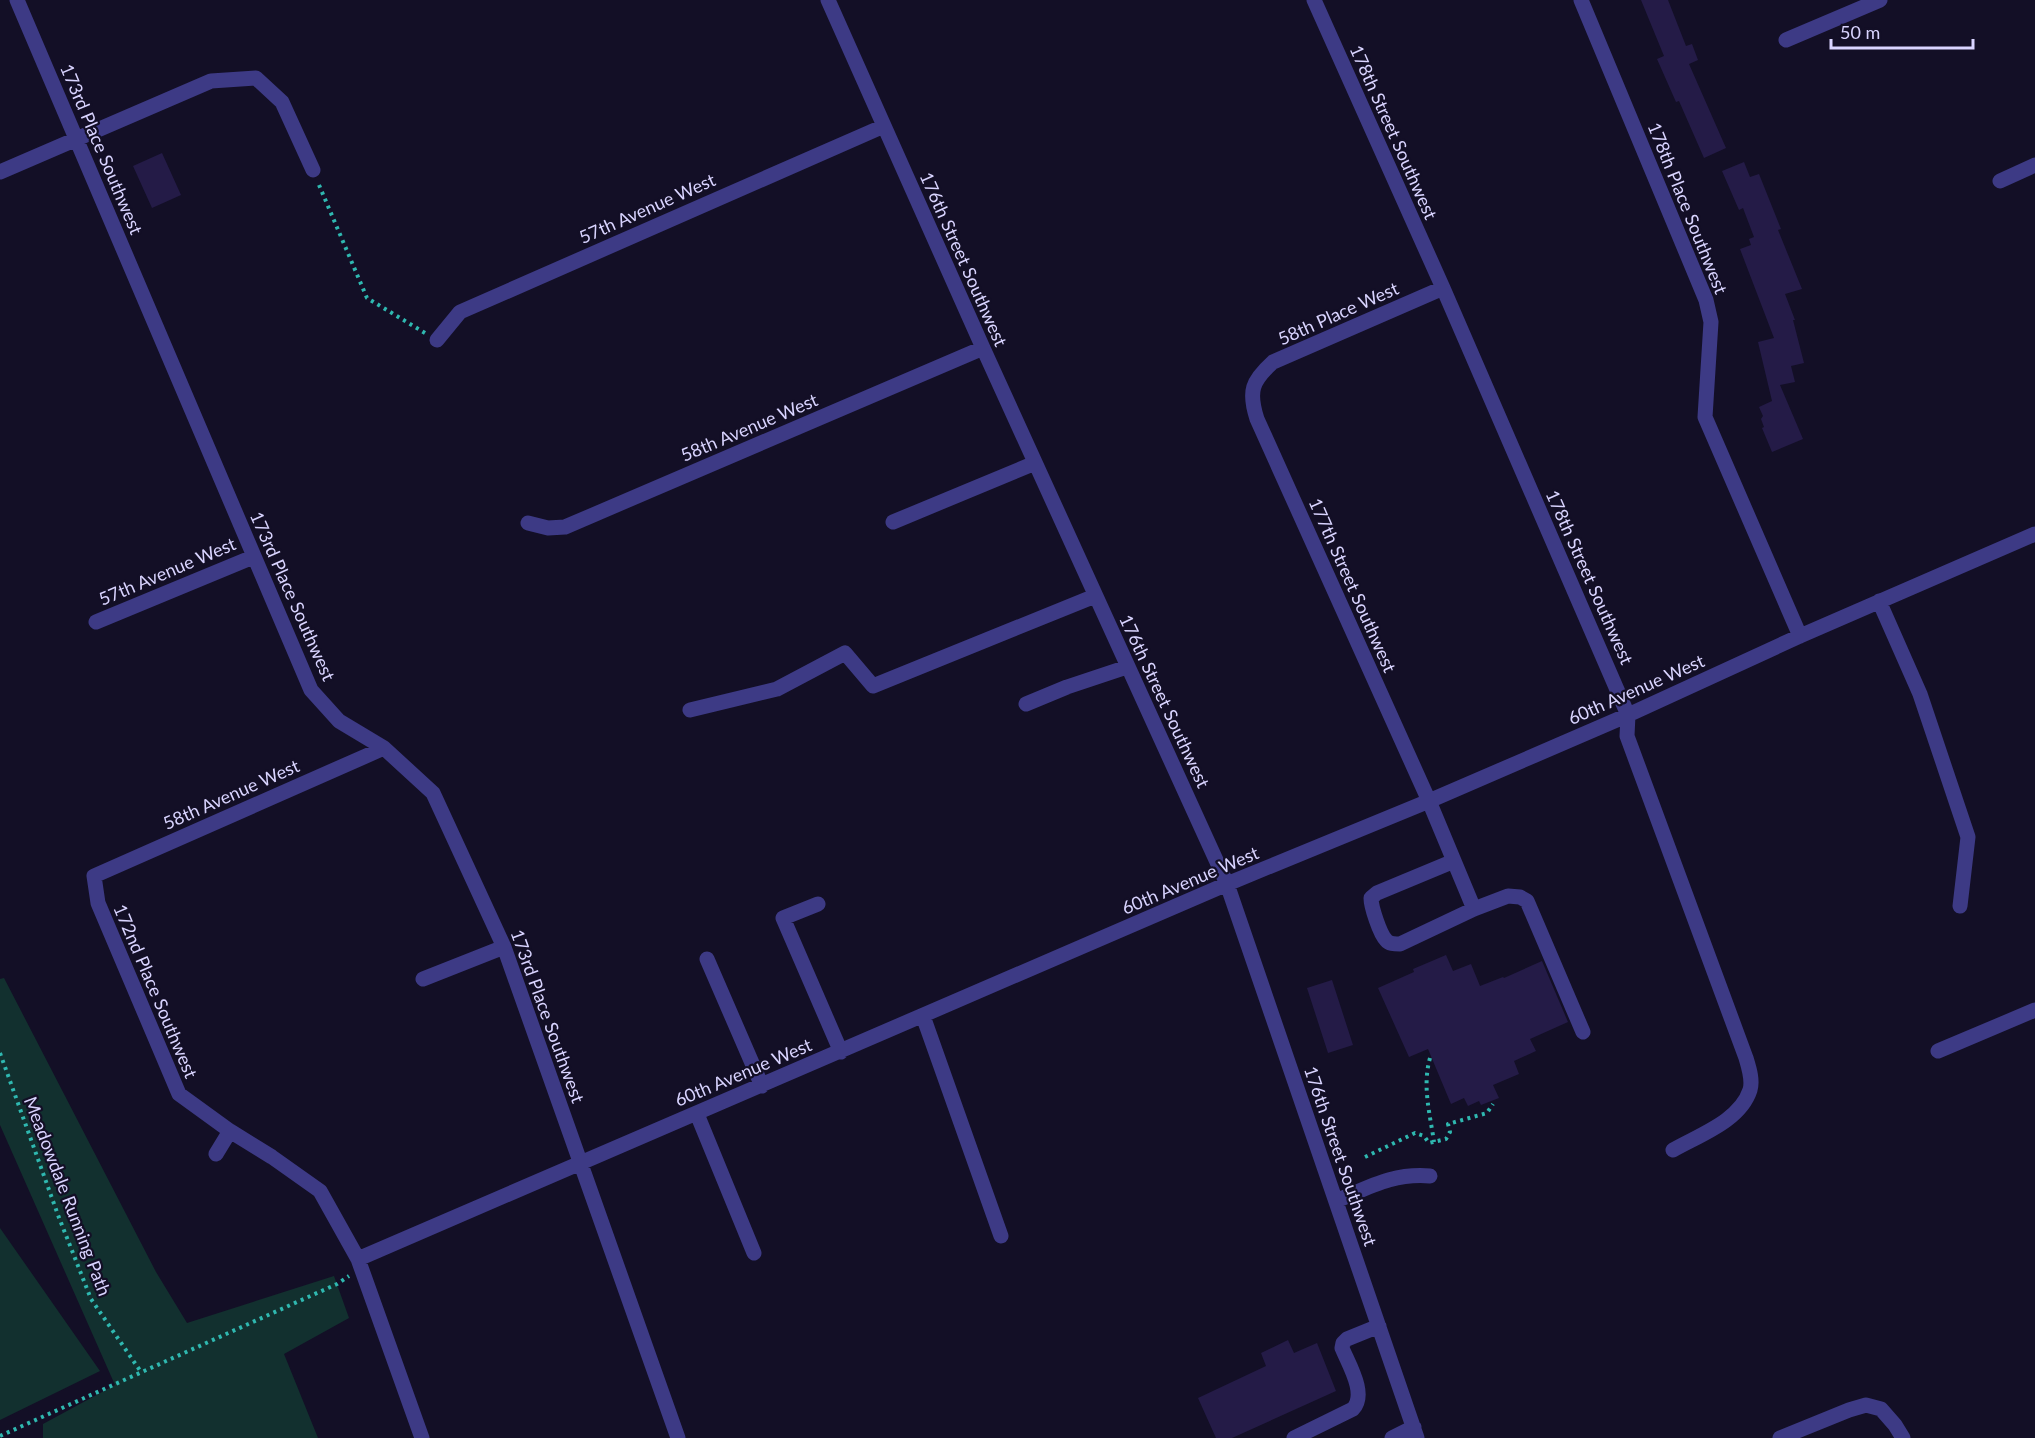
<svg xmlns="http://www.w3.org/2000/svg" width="2035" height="1438" viewBox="0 0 2035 1438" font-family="Lato,sans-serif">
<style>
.green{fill:#12302f}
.building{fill:#241b47}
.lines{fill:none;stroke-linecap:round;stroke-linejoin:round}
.path{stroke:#2fb8b0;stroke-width:4;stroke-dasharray:3 4.5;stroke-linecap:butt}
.minor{stroke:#3d3a85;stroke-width:15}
.labels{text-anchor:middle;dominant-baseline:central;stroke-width:4.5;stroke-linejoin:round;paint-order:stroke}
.street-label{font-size:18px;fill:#d9d4ff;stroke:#130f26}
</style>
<rect width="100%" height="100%" fill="#130f26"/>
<path class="green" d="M4 978 156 1272 187 1323 334 1276 349 1318 284 1354 318 1438H43V1424L115 1385 0 1125V979Z
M0 1228 100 1371 0 1420Z"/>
<path class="building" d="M1641 0H1668L1686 46 1692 44 1698 60 1689 64 1726 148 1704 158 1679 101 1676 102 1657 59 1664 56Z
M162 153 181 195 152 208 133 166Z
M1744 162 1750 177 1759 174 1781 229 1778 230 1802 289 1785 294 1795 320H1793L1804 363 1791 366 1795 382 1780 385 1803 439 1772 452 1762 428 1764 427 1761 419 1763 416 1759 407 1772 401 1758 342 1774 338 1740 249 1751 245 1749 239 1754 237 1743 208 1739 210 1722 171Z
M1446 955 1453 971 1471 964 1480 986 1503 977 1504 978 1542 961 1568 1022 1530 1039 1536 1051 1514 1061 1519 1074 1493 1085 1499 1098 1481 1105 1479 1101 1468 1106 1464 1098 1451 1104 1428 1049 1409 1057 1378 988 1414 972 1413 969Z
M1332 980 1353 1045 1328 1053 1307 988Z
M1288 1340 1294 1353 1317 1343 1336 1391 1232 1438H1216L1198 1398 1266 1366 1261 1353Z"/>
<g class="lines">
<path class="path" d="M319 185 367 298 425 333
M0 1053 58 1215 91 1299 141 1372
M1430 1058C1422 1086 1430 1114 1434 1142
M1365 1157 1415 1133 1424 1136 1429 1143 1446 1139 1450 1132 1448 1124 1487 1113 1493 1104
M0 1436 337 1284 349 1276"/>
<path class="minor" d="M17 0 311 690 339 721 384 748 433 793 504 947 678 1438
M828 0 983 348 1227 884 1417 1438
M1314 0 1443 288 1628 715 1627 736 1746 1058C1749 1068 1753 1080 1750 1090 1740 1121 1699 1135 1673 1150
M1581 0 1706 300 1711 322 1705 417 1800 636
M1786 40 1880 0
M0 172 211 81 256 78 282 102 313 170
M2000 181 2035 165
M1443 288 1273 362C1252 381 1248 391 1257 419L1429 801 1474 909
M437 340 460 312 884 126
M893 522 1035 463
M528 523 548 528 565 527 983 348
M1879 601 1920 694 1968 837 1960 906
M96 622 253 557
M1026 704 1067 687 1127 667
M690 710 777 689 845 653 873 686 1095 596
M384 748 94 876 98 903 179 1094 230 1131 272 1157 320 1191 358 1259 422 1438
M1454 861 1377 893 1371 898C1371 907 1380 934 1386 940 1389 944 1394 944 1400 944L1474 909 1508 896 1520 897 1527 901 1583 1032
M818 904 783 918 841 1052
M707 959 762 1086
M423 979 504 947
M923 1016 1001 1236
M1938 1051 2035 1010
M697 1114 754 1253
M216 1154 230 1131
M1336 1201C1370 1187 1393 1173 1430 1176
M358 1259 1227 884 1429 801 1628 715 1800 636 2035 534
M1294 1438 1353 1409C1367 1394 1349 1365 1342 1348L1343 1343 1347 1339 1379 1326
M1392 1438 1414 1427
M1780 1438 1849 1410 1866 1405 1881 1409 1895 1425 1903 1438"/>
</g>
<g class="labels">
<g class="street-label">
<text transform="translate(1394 132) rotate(66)">178th Street Southwest</text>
<text transform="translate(102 149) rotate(67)">173rd Place Southwest</text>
<text transform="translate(647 208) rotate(-24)">57th Avenue West</text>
<text transform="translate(1688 208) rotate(68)">178th Place Southwest</text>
<text transform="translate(964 259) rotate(66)">176th Street Southwest</text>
<text transform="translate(1338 313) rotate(-24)">58th Place West</text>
<text transform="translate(749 427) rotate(-23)">58th Avenue West</text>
<text transform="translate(167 571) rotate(-23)">57th Avenue West</text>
<text transform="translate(1590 577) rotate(66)">178th Street Southwest</text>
<text transform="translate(1353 585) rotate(66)">177th Street Southwest</text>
<text transform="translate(293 596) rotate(66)">173rd Place Southwest</text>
<text transform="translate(1636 689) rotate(-24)">60th Avenue West</text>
<text transform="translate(1165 701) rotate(65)">176th Street Southwest</text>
<text transform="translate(231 794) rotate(-24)">58th Avenue West</text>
<text transform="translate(1190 880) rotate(-23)">60th Avenue West</text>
<text transform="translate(156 991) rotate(67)">172nd Place Southwest</text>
<text transform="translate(548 1016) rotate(70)">173rd Place Southwest</text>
<text transform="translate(743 1072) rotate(-23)">60th Avenue West</text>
<text transform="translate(1341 1156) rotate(71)">176th Street Southwest</text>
<text transform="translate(68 1196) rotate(69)">Meadowdale Running Path</text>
</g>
</g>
<path d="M1831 39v9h142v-9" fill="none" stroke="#d9d4ff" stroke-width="3"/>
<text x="1840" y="39" font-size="18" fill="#d9d4ff" stroke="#130f26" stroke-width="4.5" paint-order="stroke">50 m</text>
</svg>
